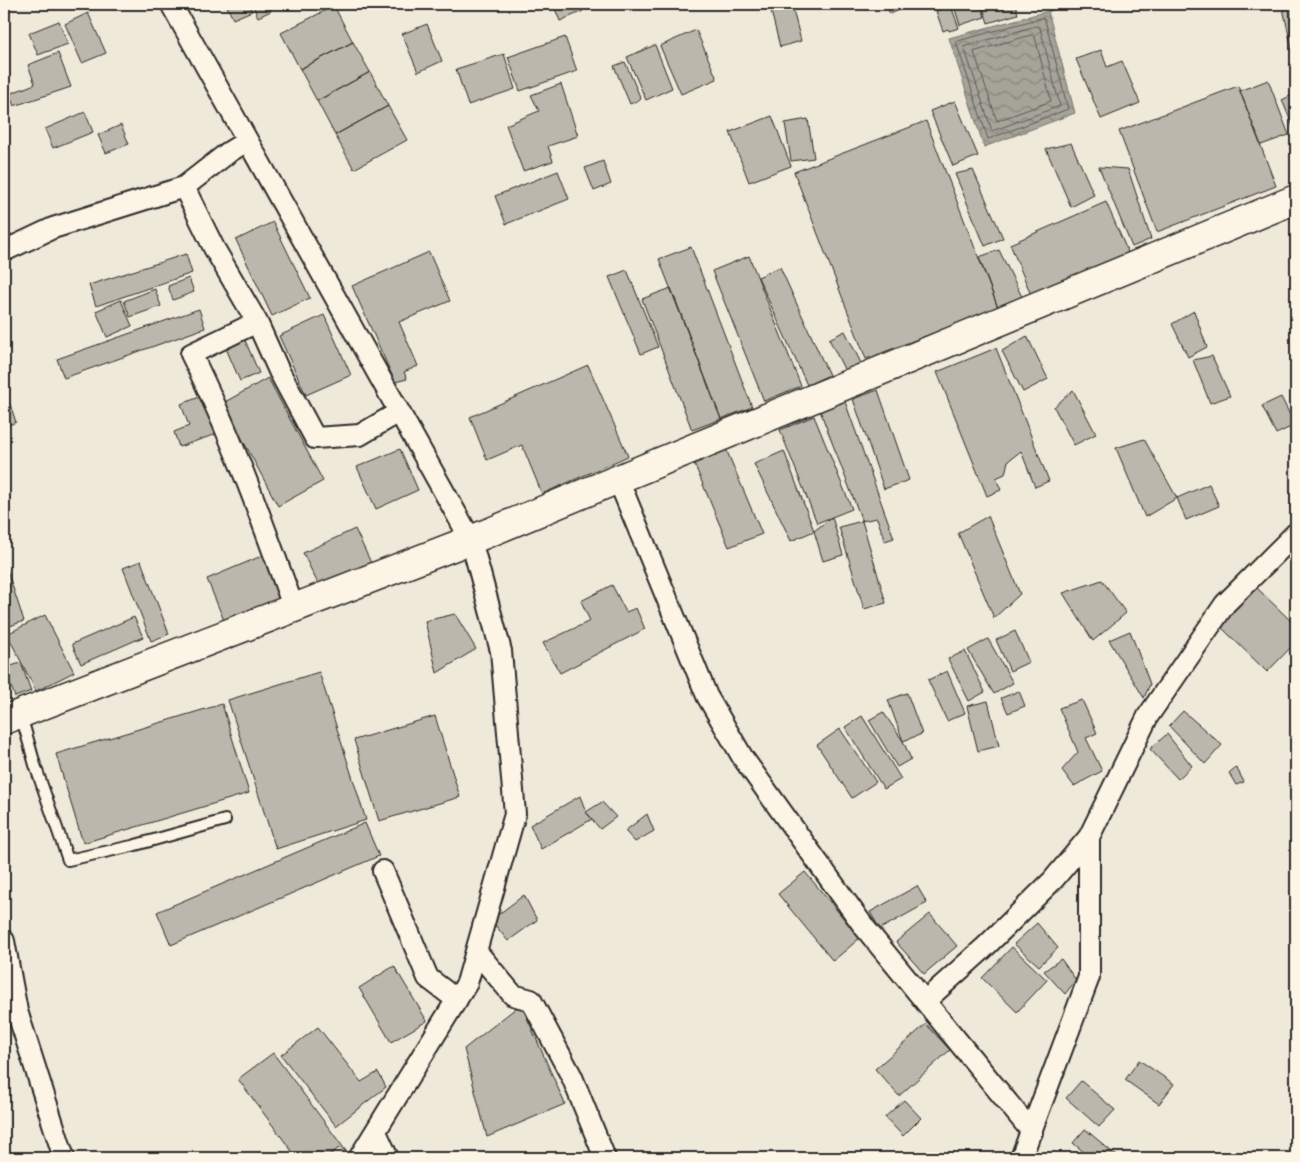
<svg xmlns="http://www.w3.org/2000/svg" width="1300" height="1162" viewBox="0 0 1300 1162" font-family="'Indie Flower',sans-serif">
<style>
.water{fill:url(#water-waves);stroke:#75736d}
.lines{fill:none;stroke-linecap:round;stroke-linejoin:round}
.shore{stroke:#5c5b57;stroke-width:1}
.building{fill:#bcb7ac;stroke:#2b2b2b}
.lane-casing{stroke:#2b2b2b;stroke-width:14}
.street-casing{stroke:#2b2b2b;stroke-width:24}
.secondary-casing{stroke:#2b2b2b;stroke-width:31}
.lane{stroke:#fcf5e5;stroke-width:10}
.street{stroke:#fcf5e5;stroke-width:20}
.secondary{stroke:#fcf5e5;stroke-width:28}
</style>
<defs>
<pattern id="water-waves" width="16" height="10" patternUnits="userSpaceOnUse" patternTransform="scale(1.25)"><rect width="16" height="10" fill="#a6a399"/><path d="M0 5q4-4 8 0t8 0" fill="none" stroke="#87857d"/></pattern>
</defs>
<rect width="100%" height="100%" fill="#efe9da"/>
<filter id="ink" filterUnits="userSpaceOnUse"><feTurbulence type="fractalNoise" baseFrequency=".02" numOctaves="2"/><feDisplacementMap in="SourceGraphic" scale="10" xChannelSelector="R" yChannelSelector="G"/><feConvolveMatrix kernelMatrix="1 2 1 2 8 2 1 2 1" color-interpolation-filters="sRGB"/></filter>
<g filter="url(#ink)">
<path class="water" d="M1048 11 1075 113 984 147 949 38Z"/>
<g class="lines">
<path class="shore" d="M1042 18 1045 20 1068 109 988 139 956 42Z
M1037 26 1040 28 1060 106 992 131 964 47Z
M1032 35 1035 37 1051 101 997 121 974 52Z"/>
</g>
<path class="building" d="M226 4H249L252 11 233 19Z
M252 4H268L271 11 258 17Z
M553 4H580L583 11 560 21Z
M886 4H915L890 14Z
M962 4H981L985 17 960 25 954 6Z
M982 4H1015L1018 14 988 23Z
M1047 4H1072L1049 11Z
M1282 4H1296V53L1293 54Z
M334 6 353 42 300 69 281 33Z
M792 6 801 41 780 47 771 11Z
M951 6 959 28 949 31 948 29 943 31 936 11Z
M88 13 106 53 82 63 65 24Z
M59 21 68 44 38 55 29 33Z
M427 24 442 61 418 72 402 34Z
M696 30 717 79 681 94 660 46Z
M565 37 577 71 520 91 508 57Z
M353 42 370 72 317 101 300 69Z
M655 45 672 88 646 100 627 57Z
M1101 50 1107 67 1122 61 1140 103 1101 119 1076 59Z
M58 53 71 87 14 106 9 94 35 84 28 65Z
M504 54 515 89 468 105 456 69Z
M625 62 641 99 630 104 614 66Z
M370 72 388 106 335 135 317 101Z
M1268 80 1289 135 1261 145 1240 91Z
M561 84 578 136 548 146 553 161 523 171 506 125 539 111 531 95Z
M1238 86 1276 186 1157 232 1119 131Z
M1296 93V134L1282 100Z
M955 101 978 156 953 166 930 111Z
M388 106 407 140 354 169 335 135Z
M85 112 93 132 53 148 45 129Z
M772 116 791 166 749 182 730 132Z
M808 119 814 158 791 161 785 123Z
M926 121 998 308 866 359 794 172Z
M121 125 129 144 106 153 98 135Z
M1071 143 1094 195 1071 207 1046 149Z
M603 161 611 184 594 191 585 168Z
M1099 167 1128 169 1151 239 1132 247Z
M973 170 1003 238 985 246 955 174Z
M558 171 569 199 506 224 495 196Z
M1106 202 1129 255 1032 297 1010 244Z
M273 222 310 298 272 316 236 240Z
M691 247 752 407 721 419 659 259Z
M999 250 1023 299 998 308 979 257Z
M429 252 450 301 399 322 418 366 404 372 407 379 395 382 352 286Z
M186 254 192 273 96 306 89 285Z
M749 256 801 386 764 401 712 271Z
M780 267 829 375 807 385 758 277Z
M627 270 658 347 641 354 609 277Z
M189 278 194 292 173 300 168 286Z
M671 288 721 419 692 430 642 299Z
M155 289 161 306 130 317 124 301Z
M121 300 132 326 107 337 96 311Z
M199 309 205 328 64 378 57 359Z
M1194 311 1207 347 1188 357 1172 324Z
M324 315 351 375 306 395 279 336Z
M845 331 861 363 845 371 829 339Z
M1027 336 1048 379 1023 392 1002 351Z
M244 338 259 373 240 381 225 346Z
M996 348 1049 481 1035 487 1021 451 1008 461 1005 474 996 478 1001 490 987 496 937 372Z
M1212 356 1230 396 1210 403 1193 360Z
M588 365 628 456 542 494 522 445 487 460 470 417Z
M268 378 323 481 278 506 223 403Z
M4 387 16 422 4 427Z
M878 390 909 480 884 489 853 399Z
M1073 390 1096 434 1074 445 1054 407Z
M205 395 219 433 179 447 174 432 189 426 181 404Z
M1281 397 1295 425 1276 434 1262 406Z
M844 399 894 538 885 541 877 518 862 521 819 408Z
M814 416 852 509 817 523 780 430Z
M1144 439 1177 498 1145 517 1116 448Z
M400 449 418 490 376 509 357 467Z
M726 449 762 534 729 547 694 463Z
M784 451 814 531 791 541 754 464Z
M1209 484 1219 506 1186 520 1177 498Z
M988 516 1020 594 994 618 958 533Z
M832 517 843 555 823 561 814 531Z
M862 521 886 603 864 609 839 527Z
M355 529 372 565 321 590 303 553Z
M264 555 283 599 225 623 207 579Z
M141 561 169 634 151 641 123 568Z
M4 567H6L24 621 4 628Z
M1102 580 1126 613 1093 641 1063 593Z
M612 585 626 612 636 608 645 629 560 673 543 643 590 621 581 601Z
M1256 587 1296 626V642L1267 672 1219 625Z
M455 614 476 649 437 673 425 621Z
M45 615 74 672 36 691 7 634Z
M134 617 143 637 81 664 72 644Z
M1015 631 1029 662 1010 671 996 640Z
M1130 631 1150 684 1144 698 1109 640Z
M988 639 1013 683 994 694 968 650Z
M965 651 985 692 969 701 948 659Z
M21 663 31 691 15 697 4 668Z
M947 671 965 713 947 721 928 680Z
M319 672 366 820 276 849 228 700Z
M1019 691 1025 706 1008 713 1001 698Z
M907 693 922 734 903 741 888 700Z
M1082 700 1097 733 1086 738 1102 771 1074 786 1062 770 1078 752 1059 708Z
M988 701 999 746 978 751 967 706Z
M222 704 249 793 83 843 56 754Z
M1183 711 1222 745 1205 764 1169 726Z
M883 712 903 741 911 759 897 767 869 720Z
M435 716 460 797 379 821 354 740Z
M862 716 901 779 884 789 845 727Z
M840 729 876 782 852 798 817 745Z
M1167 734 1192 766 1178 779 1150 749Z
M1236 767 1244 782 1236 785 1229 773Z
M580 796 586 812 592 819 541 849 530 825Z
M602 802 616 817 600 829 586 812Z
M647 814 654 831 635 842 625 831Z
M365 823 379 856 171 945 157 912Z
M805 872 860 938 833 961 778 894Z
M917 886 927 903 880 929 870 912Z
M524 895 537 920 508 941 491 920Z
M930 914 957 946 924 974 896 942Z
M1037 923 1058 948 1039 966 1014 944Z
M1012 947 1047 980 1017 1012 982 978Z
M1061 959 1076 980 1065 994 1044 971Z
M394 966 427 1021 391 1042 359 988Z
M521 1004 565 1104 487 1137 464 1049Z
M926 1024 950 1050 899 1096 875 1069Z
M318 1027 361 1082 378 1072 386 1087 336 1126 281 1055Z
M273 1053 346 1151 339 1148 325 1158H297L238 1079Z
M1139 1060 1174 1084 1159 1104 1125 1080Z
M1081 1081 1115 1110 1099 1127 1066 1098Z
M904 1100 921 1118 903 1136 885 1117Z
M1085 1129 1118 1157 1117 1158H1091L1073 1143Z
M705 1151 710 1158H691Z"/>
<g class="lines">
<g class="lane-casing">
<path id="lane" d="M21 715 35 765 68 860 132 846 225 820"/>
</g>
<g class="street-casing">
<path id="street" d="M171 4 471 540 501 651 515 814 467 983 359 1158
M247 141 229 152 184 187 214 248 257 322 279 371 315 438 360 435 399 412
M4 251 53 228 184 187
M257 322 191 354C232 436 263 523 294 609
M618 479 707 696 743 758 865 928 1032 1132
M383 871 428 978 457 1000
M4 941 17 1011 64 1158
M477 952 513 995 531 1000 572 1077 605 1158
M925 1001 984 948 1053 880 1089 837
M376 1132 388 1158
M1021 1158 1089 977V837L1148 716 1225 604 1296 533"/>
</g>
<g class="secondary-casing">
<path id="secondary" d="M4 720 483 535 1296 199"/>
</g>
<use href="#lane" class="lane"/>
<use href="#street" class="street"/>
<use href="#secondary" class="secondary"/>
</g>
</g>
<rect width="1300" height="1162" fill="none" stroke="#fcf5e5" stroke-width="20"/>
<rect x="10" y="10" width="1280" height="1142" fill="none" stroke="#2b2b2b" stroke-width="2" filter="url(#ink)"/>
</svg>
